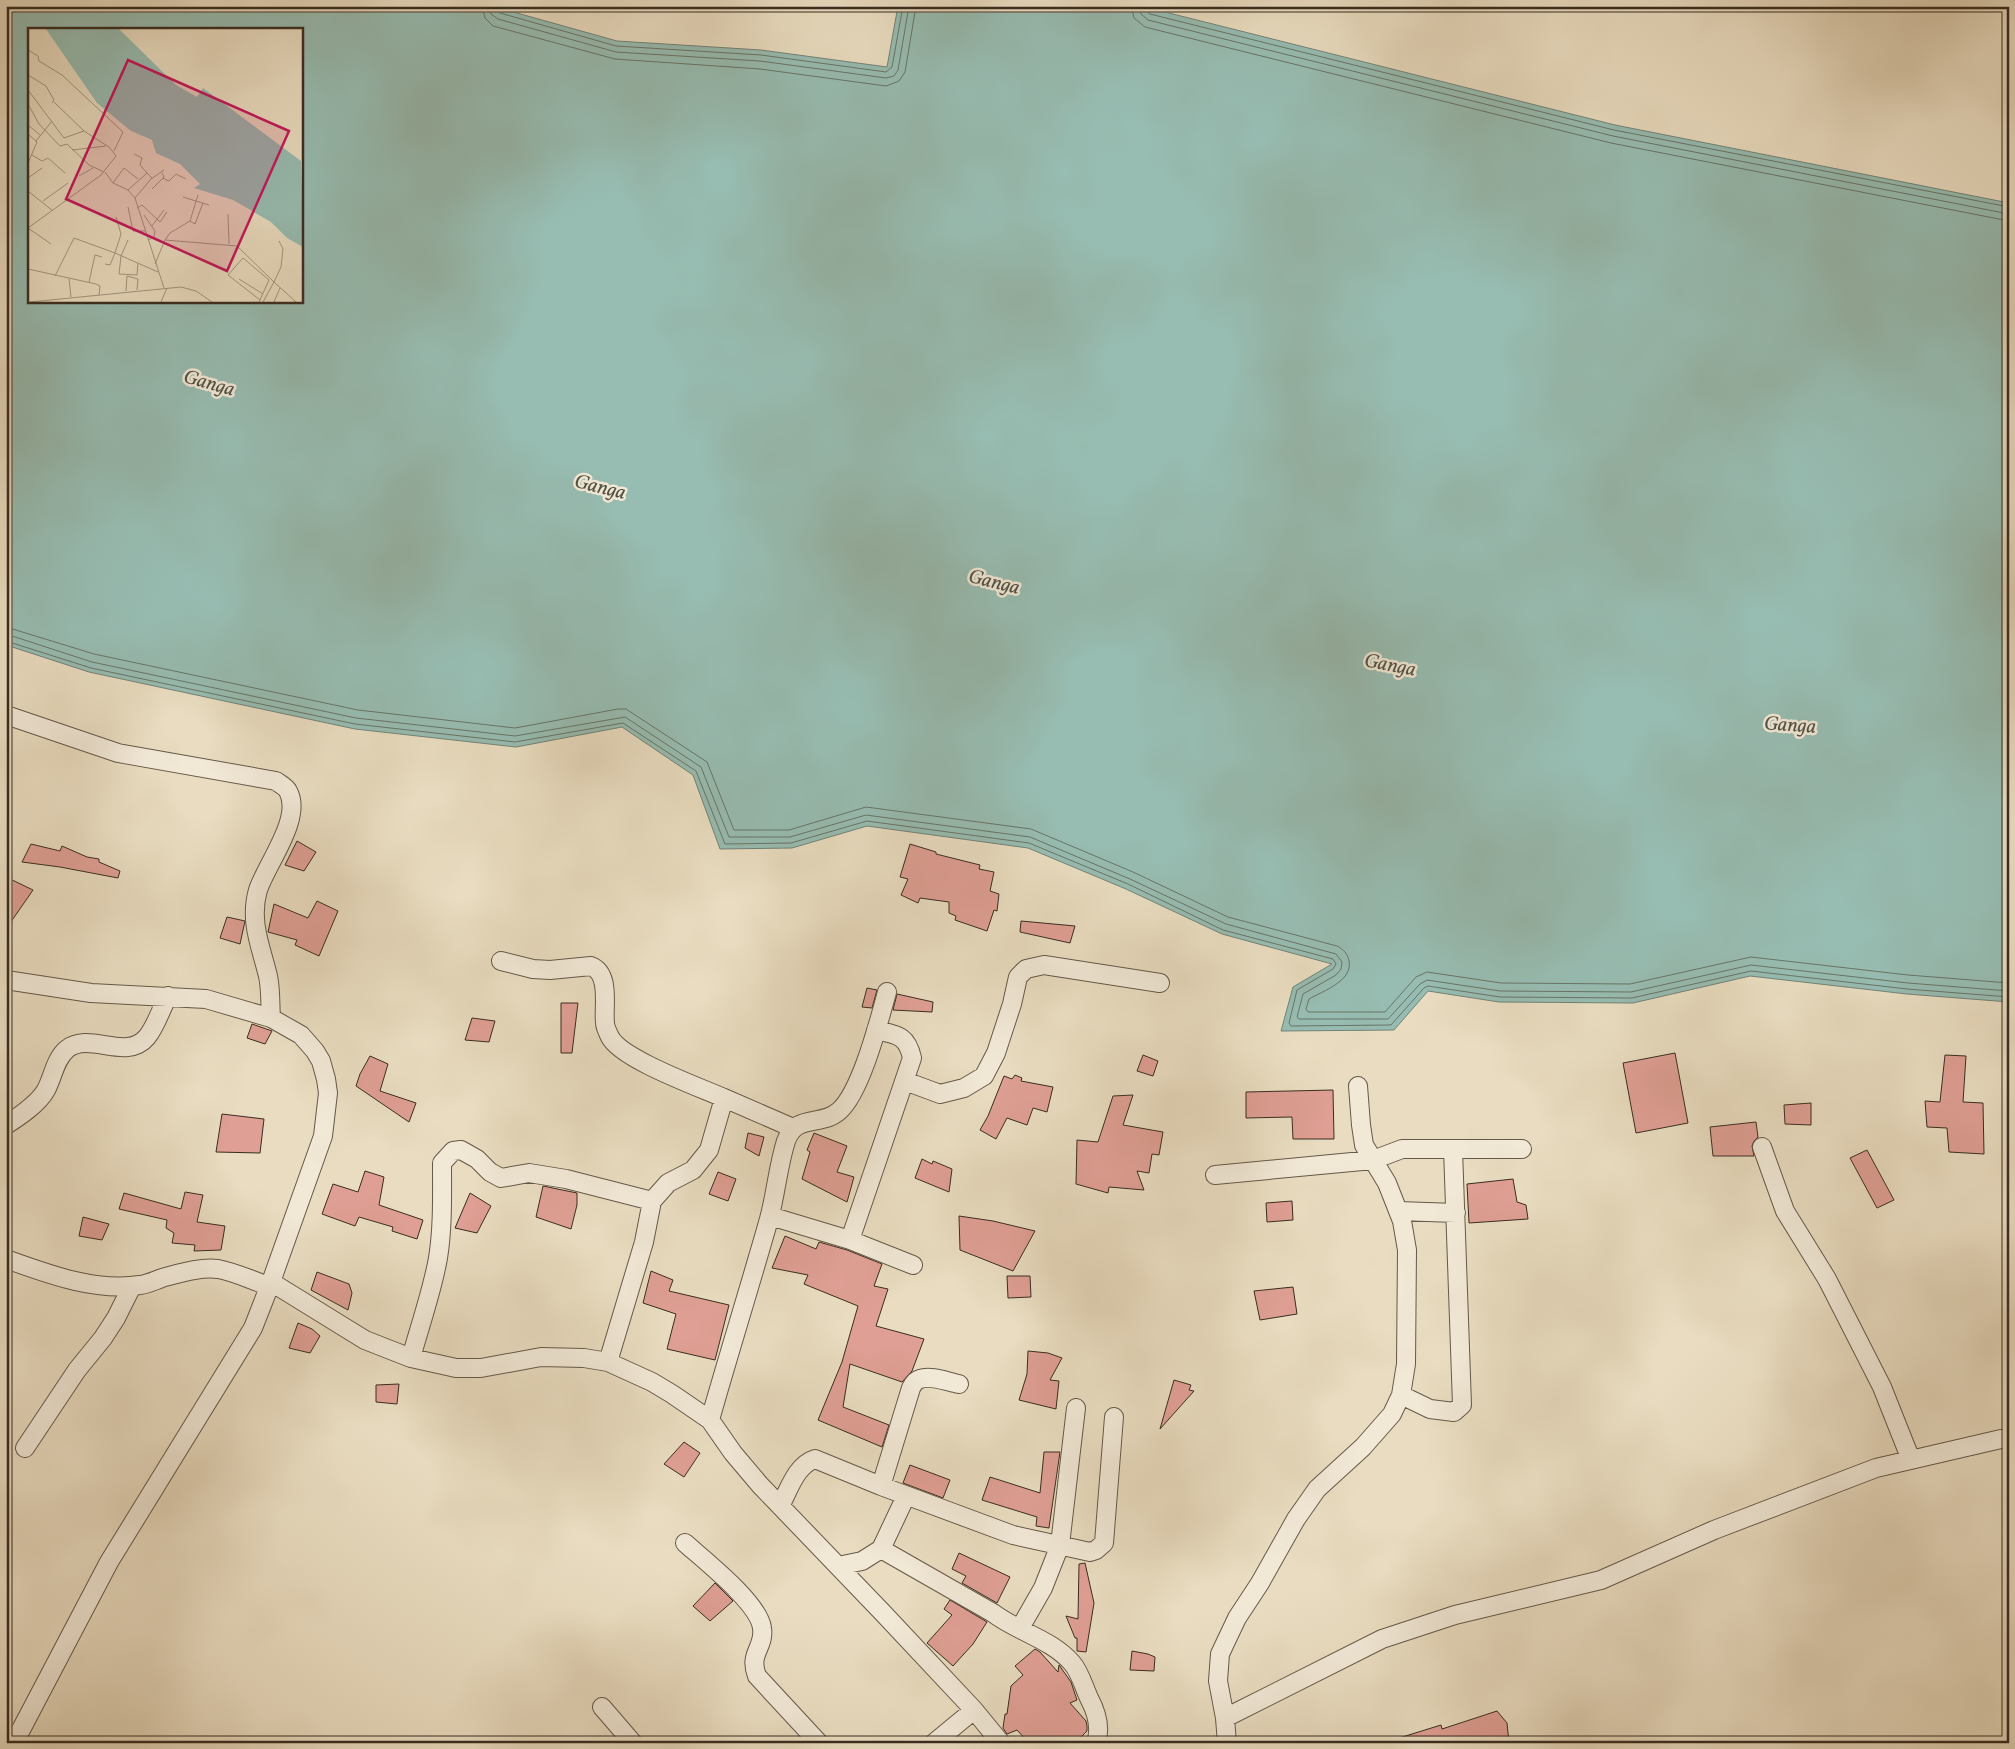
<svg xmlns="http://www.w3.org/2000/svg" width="2015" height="1749" viewBox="0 0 2015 1749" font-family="Vollkorn,serif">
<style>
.water{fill:#97bcb1;stroke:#718377;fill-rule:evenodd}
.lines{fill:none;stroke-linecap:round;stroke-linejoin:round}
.shore{stroke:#687468;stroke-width:1}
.building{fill:#df9f94;stroke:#392d20}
.street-casing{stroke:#655948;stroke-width:20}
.street{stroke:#f1e8d6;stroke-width:18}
.labels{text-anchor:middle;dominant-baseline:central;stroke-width:5;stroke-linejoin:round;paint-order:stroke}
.water-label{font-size:20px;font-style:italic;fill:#505144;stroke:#f1e8d6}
.inset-road{fill:none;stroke:#a39680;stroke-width:1}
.view{fill:#c2185b;fill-opacity:0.15;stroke:#c2185b;stroke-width:2.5}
.inset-edge{fill:none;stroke:#392d20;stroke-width:2.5}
</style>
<rect width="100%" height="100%" fill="#e9dcc0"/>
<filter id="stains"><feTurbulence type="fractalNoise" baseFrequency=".004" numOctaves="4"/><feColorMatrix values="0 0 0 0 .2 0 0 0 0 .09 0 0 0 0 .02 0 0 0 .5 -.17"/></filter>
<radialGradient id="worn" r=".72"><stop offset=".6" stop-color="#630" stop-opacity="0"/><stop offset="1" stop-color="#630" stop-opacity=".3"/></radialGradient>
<path class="water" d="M6 6H492L617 41 761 50 887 67 898 6H1141L1615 125 2009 203V1002L1907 994 1750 976 1633 1003 1499 1002 1428 991 1394 1030 1281 1031 1293 987 1332 964 1222 934 1126 889 1028 848 867 826 792 848 720 849 693 775 622 727 516 747 355 729 89 672 6 645ZM29 29H301V301H29Z"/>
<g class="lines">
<path class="shore" d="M482 6 485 18 493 26 615 59 760 69 886 86 899 81 905 72 916 6
M489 6 491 14 498 19 616 52 760 61 886 78 894 76 898 70 909 6
M496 6V11L500 13 616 46 761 55 886 72 892 67 903 6
M1131 6 1134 18 1145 27 1611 143 2009 221
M1139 6 1141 14 1148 20 1613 136 2009 214
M1145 6 1146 11 1150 14 1614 130 2009 207
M6 627 94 654 358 710 515 728 618 709H626L707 762 734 830H789L866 807 1031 829 1133 872 1228 917 1337 946C1343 949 1348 954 1349 961 1353 981 1323 991 1309 999L1306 1009 1308 1012H1385L1416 977 1427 972 1501 983 1630 984 1751 957 1908 975 2009 983
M6 634 92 662 356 718 515 736 625 717 701 767 729 837H790L866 815 1030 837 1130 879 1226 924 1336 954 1342 962 1341 969 1336 975 1303 994 1297 1017 1299 1019H1388L1420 984 1427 980 1500 991 1631 992 1751 965 1908 983 2009 991
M6 641 91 668 355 724 515 742 623 723 696 771 725 844 791 843 867 821 1029 843 1128 884 1223 930 1333 959 1336 964 1333 969 1297 990 1289 1023 1291 1026 1391 1025 1424 988 1428 986 1500 997 1632 998 1751 971 1907 989 2009 997"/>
</g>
<path class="building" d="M297 841 316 852 304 871 285 865Z
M31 844 60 851 62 846 87 857 99 859V862L120 871 118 878 60 867 22 862Z
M910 844 936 852V854L980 865 979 869 994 872 990 891 999 894 997 911 994 910 987 931 955 920 956 916 949 913V902L920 898 918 903 901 895 908 879 900 877Z
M6 877 33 890 6 929Z
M317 901 338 911 319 956 295 945 297 940 268 932 274 904 308 918Z
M227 917 245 921 240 944 220 938Z
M1021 921 1075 926 1070 943 1020 932Z
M867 988 877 990 872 1008 862 1007Z
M897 994 933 1002 932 1012 893 1010Z
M561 1003H578L572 1053H561Z
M472 1018 495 1021 489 1042 465 1040Z
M252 1024 272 1031 265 1044 247 1038Z
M1675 1053 1688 1123 1636 1133 1623 1063Z
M1143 1055 1158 1061 1153 1076 1137 1071Z
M1945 1055 1966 1056 1963 1102 1983 1103 1984 1154 1949 1152 1947 1128 1927 1127 1925 1101 1940 1102Z
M370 1056 388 1064 380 1091 416 1103 409 1122 356 1086 360 1074Z
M1015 1075 1022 1078 1021 1081 1053 1087 1047 1112 1033 1108 1027 1125 1007 1118 996 1139 980 1130 988 1116 1004 1076 1012 1079Z
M1333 1090 1334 1139H1293L1292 1117 1246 1118V1092Z
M1133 1095 1123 1125 1163 1132 1159 1155 1152 1154 1149 1173 1137 1171 1144 1190 1109 1187 1108 1193 1076 1184 1077 1140 1098 1142 1113 1096Z
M1811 1103V1125L1785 1124 1784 1105Z
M222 1114 264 1119 260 1153 216 1152Z
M1756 1122 1758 1137 1754 1141 1752 1146 1754 1156H1713L1710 1127Z
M748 1133 764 1137 759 1156 745 1148Z
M814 1133 847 1146 837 1172 854 1177 847 1202 802 1179 810 1152 807 1150Z
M1867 1150 1894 1200 1877 1208 1850 1158Z
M922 1159 932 1164 933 1161 952 1169 949 1192 915 1178Z
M365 1171 384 1177 379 1205 423 1220 417 1239 392 1231 393 1227 359 1217 355 1226 322 1214 333 1184 358 1192Z
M718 1172 736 1179 728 1201 709 1194Z
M1513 1179 1517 1202 1526 1205 1528 1219 1469 1223 1467 1184Z
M543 1186 577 1193V1205L571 1229 536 1217Z
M185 1192 203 1195 197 1222 225 1226 221 1250 194 1251 195 1245 172 1243 174 1233 166 1228 167 1220 119 1209 124 1193 181 1209Z
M470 1193 491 1206 477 1233 455 1228Z
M1292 1201 1293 1220 1267 1222 1266 1203Z
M959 1216 993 1221 1035 1231 1013 1271 960 1250Z
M83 1217 109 1224 102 1240 79 1236Z
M785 1236 816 1249 819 1242 847 1250 882 1264 874 1286 888 1289 876 1326 924 1339 912 1371 902 1382 850 1364 843 1407 889 1425 882 1447 818 1420 842 1362 858 1306 804 1284 808 1275 772 1268Z
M651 1271 673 1280 669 1291 729 1305 715 1360 667 1349 676 1314 643 1303Z
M317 1272 349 1284 352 1293 348 1310 311 1290Z
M1007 1276H1030L1031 1297 1008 1298Z
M1293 1287 1297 1314 1260 1320 1254 1291Z
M298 1323 312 1329 320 1336 310 1353 289 1348Z
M1028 1351 1048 1353 1062 1358 1050 1380 1059 1381 1056 1409 1019 1400 1027 1374Z
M1174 1380 1191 1385 1189 1390 1194 1391 1160 1429Z
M399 1384 397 1404 376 1402V1385Z
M684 1442 700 1453 684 1477 664 1464Z
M1044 1452H1060L1049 1528 1036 1526 1037 1517 982 1500 990 1477 1040 1493Z
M910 1465 950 1480 943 1498 903 1483Z
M959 1553 1010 1577 997 1603 962 1583 966 1576 952 1569Z
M1085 1563 1094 1603 1086 1652 1077 1651V1638H1075L1066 1616 1078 1619 1079 1564Z
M715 1583 733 1601 710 1621 693 1606Z
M950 1600 987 1622 973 1644 953 1666 927 1643 952 1615 944 1609Z
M1035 1649 1040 1652 1058 1672 1059 1665 1071 1682 1077 1700 1070 1703 1086 1721 1087 1726V1731L1075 1743H1029L1017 1730 1007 1734 1003 1728 1005 1714H1007L1011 1686 1023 1675 1015 1666Z
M1132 1651 1148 1654 1155 1657 1154 1671 1130 1670Z
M1497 1711 1507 1723 1509 1743H1396V1739L1441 1725 1442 1729Z"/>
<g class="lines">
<g class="street-casing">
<path id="street" d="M6 715 118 753 276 781C280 784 286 787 288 791 303 818 267 863 258 890 249 921 261 947 268 976 271 990 270 1005 271 1018
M501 961 533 969 550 970 591 966C611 974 603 1007 605 1023 605 1027 608 1033 610 1037 621 1059 699 1087 724 1098
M6 980 91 993 206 999 271 1018 301 1035 315 1051 321 1061 326 1079 328 1093 323 1136 271 1282 253 1328 109 1562 14 1743
M905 1081 940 1094 964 1088 984 1076 996 1053 1012 1004 1018 977 1026 969 1044 965 1160 983
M6 1125C20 1116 38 1104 46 1090 53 1077 55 1059 67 1049 90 1031 126 1062 147 1037 156 1026 161 1009 168 996
M1762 1147 1785 1211 1827 1279 1882 1387 1911 1460
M1215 1175 1373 1160 1402 1149H1522
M1398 1211 1456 1213
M770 1216 850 1240 913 1265
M850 1240 912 1058C907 1035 897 1035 876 1030
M6 1259C48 1274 95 1292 140 1285 150 1284 159 1278 169 1276 184 1272 202 1267 218 1269 235 1272 253 1281 269 1286
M271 1282 365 1340 411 1358 456 1368H481L541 1357 584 1358 608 1362 652 1382 672 1394 710 1420 733 1453 760 1485 883 1613 974 1710 1001 1743
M411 1358C420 1325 432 1292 438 1258 443 1227 442 1195 442 1163L453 1151 461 1150 477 1159 490 1172 501 1178 529 1173 566 1179 652 1201
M608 1362 644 1242 652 1201 668 1183 693 1170 709 1150 724 1098 793 1128
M1401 1395 1430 1409 1454 1412 1462 1405 1453 1149
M710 1420C729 1353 750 1286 769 1219 776 1193 778 1166 786 1141 796 1113 821 1127 839 1111 861 1092 879 1021 887 992
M25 1448 77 1370 103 1338 116 1318 132 1286
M881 1486 911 1388C913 1384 916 1380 920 1379 931 1375 948 1382 959 1384
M780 1506C789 1490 796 1465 815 1459L881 1486 1013 1535 1090 1552 1096 1550 1104 1543 1114 1417
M685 1543C704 1560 759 1603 762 1628 765 1648 748 1653 757 1676L819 1743
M881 1549 993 1613C1018 1632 1051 1639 1072 1663 1080 1672 1084 1687 1089 1698 1096 1711 1101 1728 1096 1743
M838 1566 862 1561 881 1549 906 1496
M1020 1628 1043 1588 1060 1545 1076 1408
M602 1707 633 1743
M1225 1718 1218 1681 1220 1654 1237 1618 1260 1583 1296 1519 1317 1489 1363 1447 1392 1414 1401 1395 1406 1364 1407 1250 1402 1221 1387 1183 1364 1145 1361 1125 1358 1086
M934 1743 974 1710
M1227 1743 1225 1718 1382 1639 1455 1615 1601 1580 1714 1530 1876 1468 2001 1439 2009 1440"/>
</g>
<use href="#street" class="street"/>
</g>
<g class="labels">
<g class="water-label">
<text transform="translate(209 384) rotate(16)">Ganga</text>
<text transform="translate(600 488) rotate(14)">Ganga</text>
<text transform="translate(994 583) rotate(14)">Ganga</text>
<text transform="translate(1390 666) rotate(11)">Ganga</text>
<text transform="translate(1790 726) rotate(4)">Ganga</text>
</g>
</g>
<g transform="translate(28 28)">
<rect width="275" height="275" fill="#e9dcc0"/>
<path d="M18 1H91L148 57 169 69 175 60 273 133 275 219 259 210 243 194 205 172 166 160 172 156 152 136 128 125 124 112 103 103 69 75Z" fill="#97bcb1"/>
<path class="inset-road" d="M0 22 10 28 11 33 34 47 95 104 86 123M0 47 18 58 26 72 24 75M0 62 36 110 56 103 81 119 88 128 73 147 0 200M26 74 56 103M0 76 11 96 32 118 39 116 61 137 76 144M0 97 12 107M0 106 9 114 0 135M8 113 24 93M44 122 78 118M106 126 114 130 112 137 119 145M4 127 14 133 20 130 37 145M77 144 85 155 100 162 107 170 136 260M51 148 65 140M0 150 14 140M134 150 141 153 148 146 158 151M85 155 96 140 110 151M124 161 136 149 134 145M100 162 119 145 124 150M0 163 25 183M155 169 181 177M107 170 123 151 136 142M15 173 40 155M100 179 105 203H117M109 180 114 177 132 194 139 184M200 186 201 216M116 187 127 203 126 209 120 212M162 193 167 196 175 175M124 198 136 182M0 200 23 216M100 212 93 228 91 246 109 247 110 235M137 212 142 205 162 193 170 167M251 213 255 221 253 239 246 254 268 274M77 236 82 237 87 225 130 244M127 236 137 212 209 218 246 254 235 274M0 241 68 256 72 258 71 267M27 248 46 210 87 225 93 206 88 189M41 251 43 269M211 251 235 266M61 254 67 227 74 229M98 263 99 248 110 251 109 262M2 274 153 259 168 263 184 274M133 274 139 260M231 274 241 252 215 230 200 247 232 272M246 274 252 260"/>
<path class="view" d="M100 32 261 103 199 243 38 171Z"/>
<rect width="275" height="275" class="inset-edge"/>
</g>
<rect width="2015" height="1749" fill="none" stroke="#e9dcc0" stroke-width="25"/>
<rect x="8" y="8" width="2000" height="1734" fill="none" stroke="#392d20" stroke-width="2.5"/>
<rect x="12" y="12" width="1990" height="1724" fill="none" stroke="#392d20"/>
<rect width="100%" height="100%" filter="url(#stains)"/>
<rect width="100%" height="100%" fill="url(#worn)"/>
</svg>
